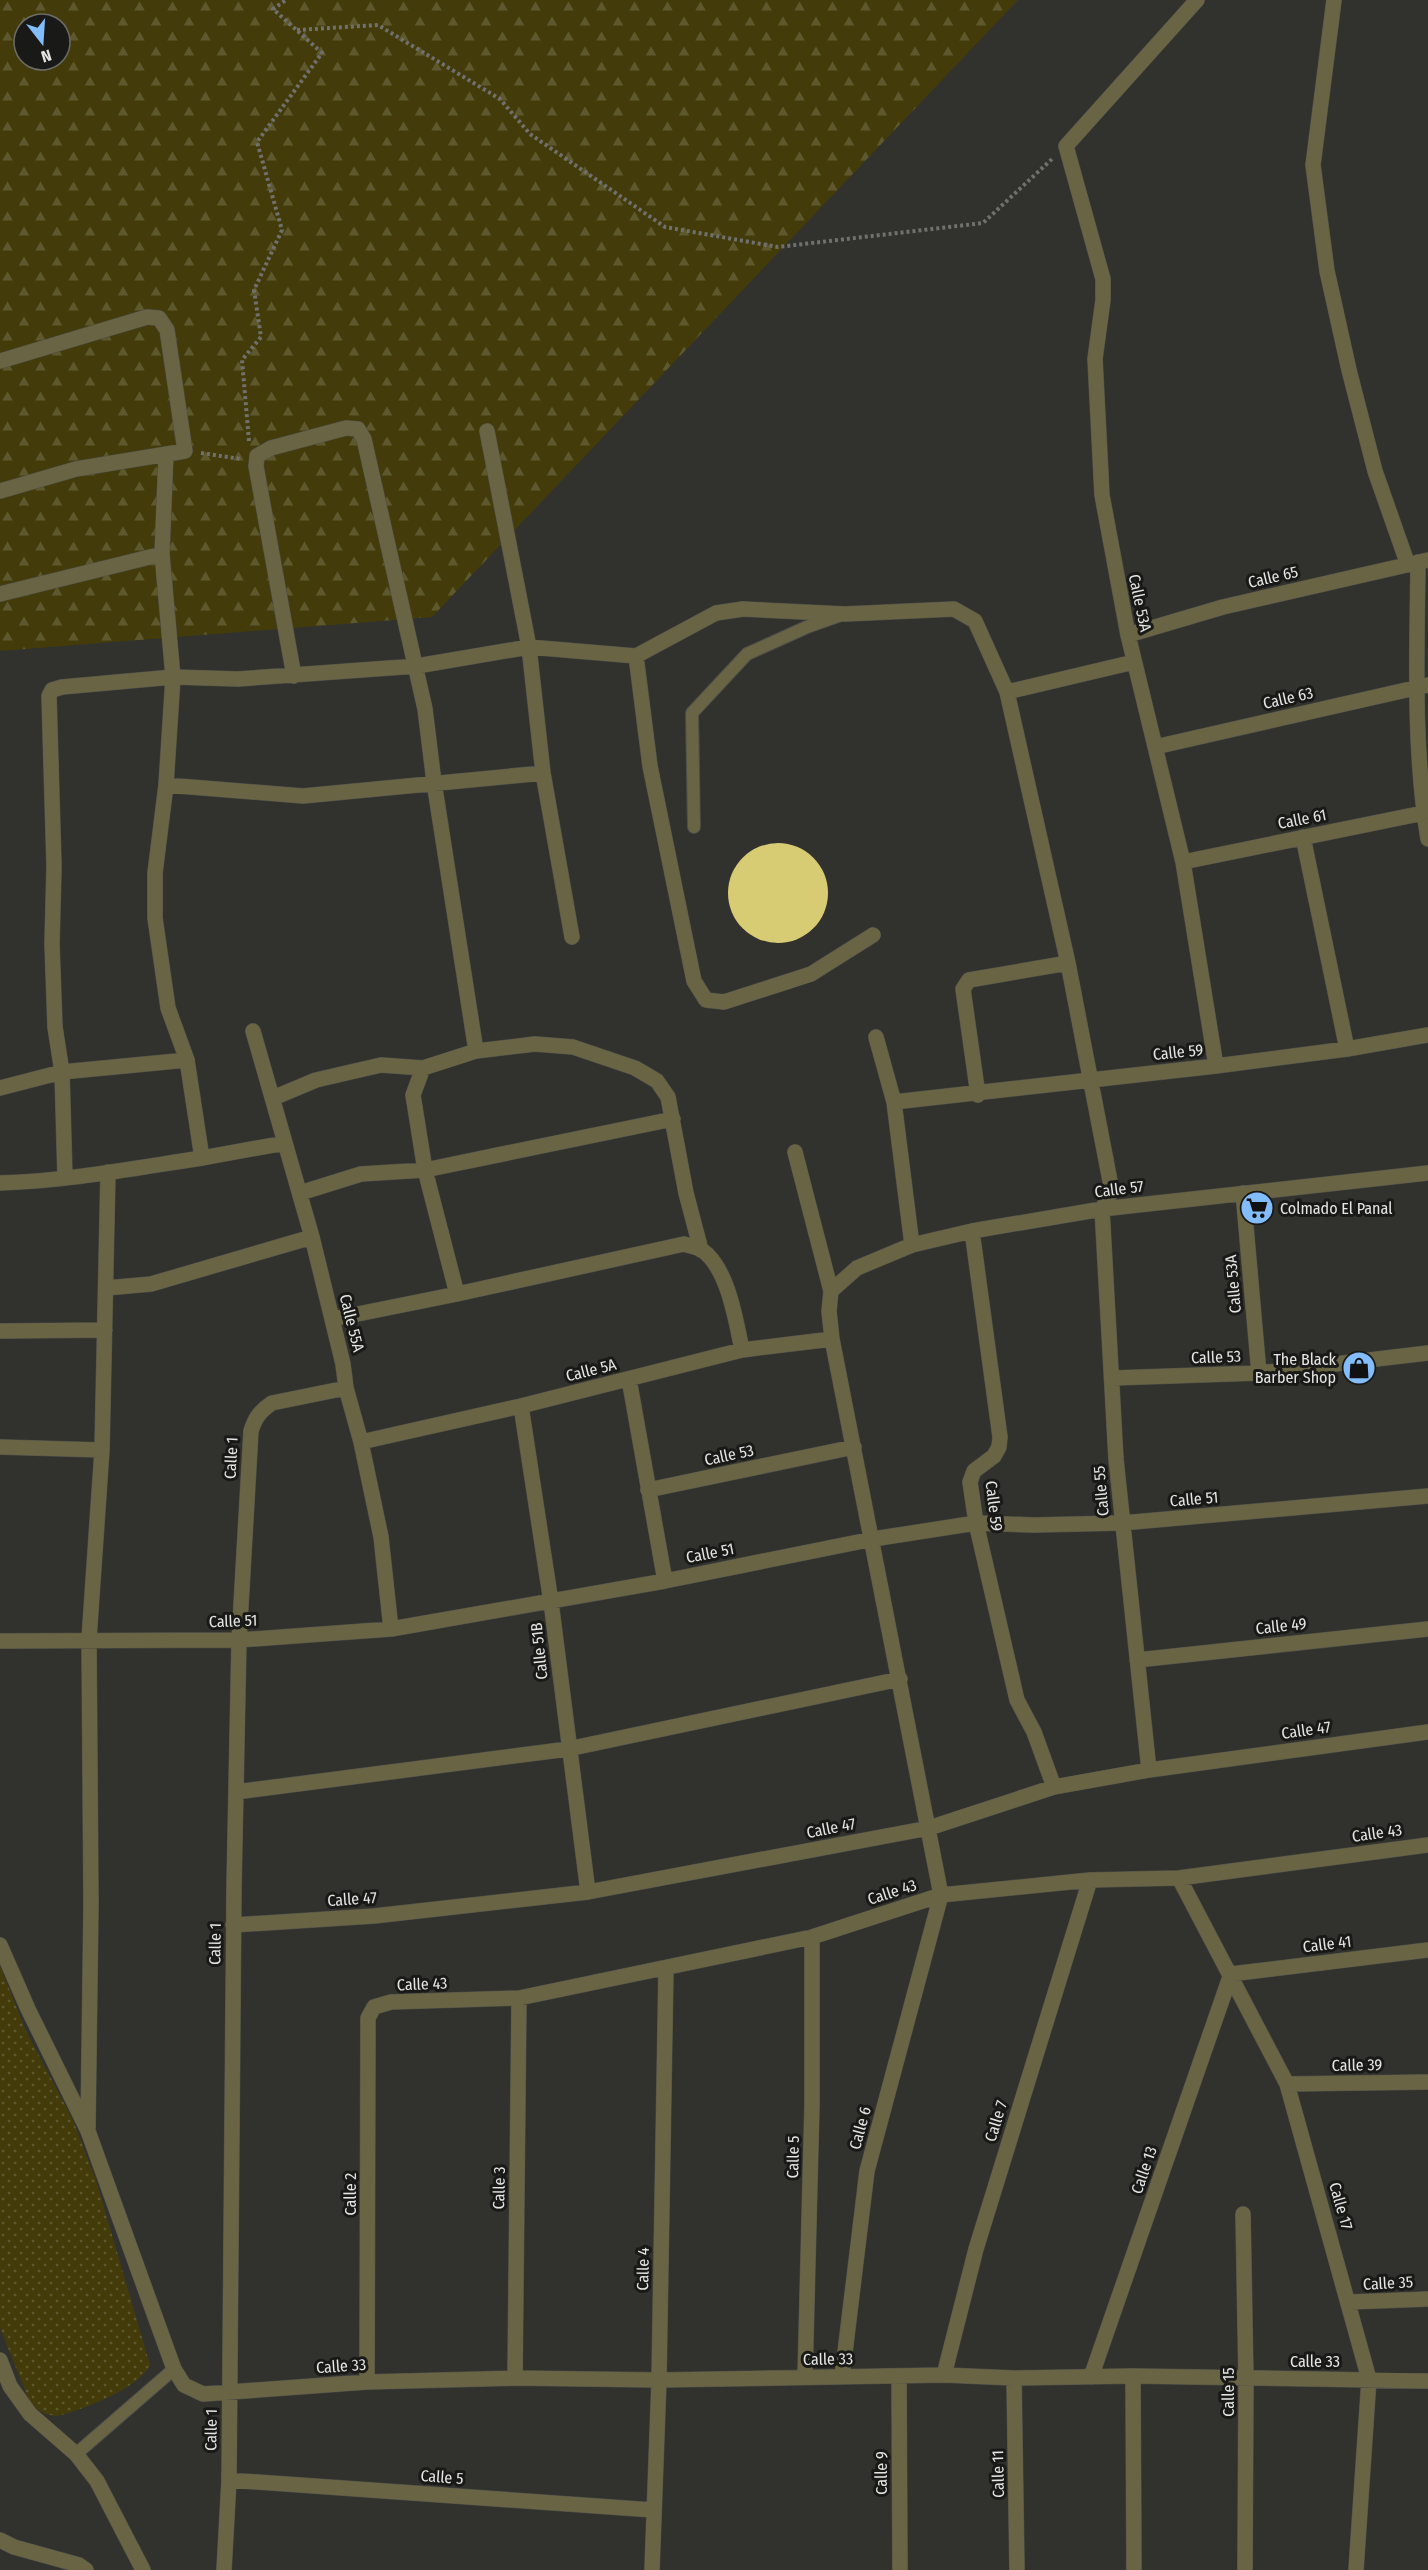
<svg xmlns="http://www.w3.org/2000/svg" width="1428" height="2570" viewBox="0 0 1428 2570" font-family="'Fira Sans Condensed',sans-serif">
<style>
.forest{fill:url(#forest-firs);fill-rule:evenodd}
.park{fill:url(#park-dots)}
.building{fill:#d7cb73}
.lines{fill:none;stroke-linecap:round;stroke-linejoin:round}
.service-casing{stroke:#4e4e4b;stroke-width:14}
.minor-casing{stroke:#4e4e4b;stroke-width:16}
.path{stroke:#70706e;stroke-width:4;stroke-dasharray:3 3;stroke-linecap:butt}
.service{stroke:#696443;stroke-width:12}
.minor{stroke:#696443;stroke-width:15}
.labels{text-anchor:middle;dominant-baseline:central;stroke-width:6;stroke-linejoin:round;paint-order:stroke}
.street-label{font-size:16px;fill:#e5e5e4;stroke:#191917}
.poi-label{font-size:16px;fill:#e5e5e4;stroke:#191917;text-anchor:start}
</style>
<defs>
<pattern id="forest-firs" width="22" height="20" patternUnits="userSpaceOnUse" patternTransform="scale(1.5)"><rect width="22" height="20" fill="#433c0a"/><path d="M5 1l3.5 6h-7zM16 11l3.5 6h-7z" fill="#5e582e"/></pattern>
<pattern id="park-dots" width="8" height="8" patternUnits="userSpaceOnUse" patternTransform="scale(1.5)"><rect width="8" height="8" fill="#433c0a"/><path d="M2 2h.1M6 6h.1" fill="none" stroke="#5e582e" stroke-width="1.8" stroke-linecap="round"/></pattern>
</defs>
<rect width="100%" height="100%" fill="#31312e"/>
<path class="forest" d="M0 0H1018L432 617 0 651ZM24 24H60V60H24Z"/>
<path class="park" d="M0 1966 27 2033 73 2120 96 2180 150 2365C138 2389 84 2409 58 2416 44 2415 37 2411 29 2400L0 2328Z"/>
<path class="building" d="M728 893a50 50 0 1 1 100 0a50 50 0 1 1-100 0Z"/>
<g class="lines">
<g class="service-casing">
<path id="service" d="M694 827 692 713 747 654 807 627 841 615
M76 2454 174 2369"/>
</g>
<g class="minor-casing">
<path id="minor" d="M1197 0 1066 146 1103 279V300L1095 359 1102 495 1128 635 1183 862 1216 1066
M1334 0 1313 165 1327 271 1349 370 1375 471 1408 565
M0 361 147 317 159 318 167 330 185 451 76 469 0 491
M487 431 529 647 543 773 572 937
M166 454 162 554 173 677 238 679 417 666 529 647 636 656 650 766 694 981 706 1000 724 1002 811 974 873 935
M1418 562C1417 654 1413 748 1428 839
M0 594 162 554
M1128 635 1223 607 1428 560
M636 656 716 613 743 609 845 614 954 609 975 621 1007 692 1068 963 1111 1186V1192L1102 1209 1116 1459 1149 1770
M294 676 256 466 257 456 271 448 346 428 358 429 364 439 425 709 434 782 476 1051 423 1068 413 1095 425 1170 457 1294
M1007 692 1134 662
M1155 747 1428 685
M166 785 303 796 543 773
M1303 837 1347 1049
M1183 862 1428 812
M253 1031 312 1237 343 1364 346 1388 361 1442 381 1537 391 1629
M876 1037 894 1102 912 1245
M476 1051 535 1044 573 1047 635 1068 657 1081 668 1097 686 1193 701 1250
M0 1088 62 1072 187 1060
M978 1095 963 989 969 980 1068 963
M273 1098 316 1080 381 1065 423 1068
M894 1102 1216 1066 1347 1049 1428 1035
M795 1152 831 1291 829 1311 832 1339 941 1895 867 2171 842 2377
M202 1158 285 1143
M0 1183C68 1181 135 1168 202 1158L187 1060 168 1008 155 918V873L166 785 173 677 62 687 52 690 49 696 54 866 52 944 55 1027 62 1072 65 1178
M300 1193 361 1174 425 1170 673 1119
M1243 1193 1259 1373
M972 1231 1000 1437 999 1447 994 1456 974 1471 970 1482 976 1523 1017 1700 1034 1732 1054 1787
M106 1288 151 1284 312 1237
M831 1291 857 1268 912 1245 972 1231 1102 1209 1428 1173
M333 1319 457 1294 684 1244C689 1246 697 1247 702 1250 728 1268 736 1321 742 1350
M0 1331 105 1330
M1113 1378 1259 1373 1428 1353
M629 1379 665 1581
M521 1406 551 1602 588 1892
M361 1442 521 1406 742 1350 832 1339
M0 1447 102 1450
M648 1490 854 1447
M0 1641 239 1640 391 1629 665 1581 873 1539 976 1523 1034 1525 1122 1523 1428 1496
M1137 1660 1428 1629
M236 1792 568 1749 900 1679
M1179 1878 1287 2084 1369 2379 1356 2570
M233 1925 374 1916 588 1892 929 1828 1054 1787 1149 1770 1428 1732
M0 1945 28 2009 88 2131 174 2369 184 2385 203 2394 367 2382 515 2378 659 2380 944 2375 1014 2378 1133 2376 1428 2381
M1287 2084 1428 2082
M88 2128 91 1904 89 1639 102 1450 108 1172
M1243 2214 1246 2379 1245 2570
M1350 2302 1428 2299
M0 2360 10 2386 30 2414 76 2454 97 2481 143 2570
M944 2375 976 2249 1090 1880
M899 2376 900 2570
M1133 2376 1134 2570
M805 2377 812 2104V1937
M1091 2377 1231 1974 1428 1950
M515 2378 519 1998
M1014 2378 1017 2570
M367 2382 368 2018 374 2007 391 2002 519 1998 812 1937 941 1895 1090 1880 1179 1878 1428 1845
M229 2480 653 2510
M0 2540 14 2547 79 2565 86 2570
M224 2570 229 2480 234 1887 239 1640 251 1431C255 1418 260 1411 272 1403L346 1388
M652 2570 659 2380 666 1968"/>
</g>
<path class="path" d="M297 30 378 25 500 99 530 134 665 227 778 247 983 223 1052 159
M249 441 242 360 261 337 254 290 282 230 257 142 322 53 273 9 286 0
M201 453 241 459"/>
<use href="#service" class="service"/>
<use href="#minor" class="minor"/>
</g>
<defs>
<g id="supermarket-disc" transform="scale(1.725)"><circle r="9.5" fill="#82bcfa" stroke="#191917"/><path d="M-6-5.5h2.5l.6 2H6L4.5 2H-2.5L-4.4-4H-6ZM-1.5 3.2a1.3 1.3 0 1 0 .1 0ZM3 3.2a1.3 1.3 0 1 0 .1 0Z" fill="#111"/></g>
<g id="shop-disc" transform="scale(1.725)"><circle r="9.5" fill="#82bcfa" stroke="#191917"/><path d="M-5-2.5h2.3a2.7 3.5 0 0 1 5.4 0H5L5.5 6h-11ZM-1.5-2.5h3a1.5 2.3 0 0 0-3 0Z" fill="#111"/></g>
</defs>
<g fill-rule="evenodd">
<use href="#supermarket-disc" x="1257" y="1208"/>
<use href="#shop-disc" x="1359" y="1368"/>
</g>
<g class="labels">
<g class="street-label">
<text transform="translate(1273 577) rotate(-13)">Calle 65</text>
<text transform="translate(1140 603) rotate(78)">Calle 53A</text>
<text transform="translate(1288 698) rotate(-13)">Calle 63</text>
<text transform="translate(1302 819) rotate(-11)">Calle 61</text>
<text transform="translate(1178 1052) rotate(-6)">Calle 59</text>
<text transform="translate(1119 1189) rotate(-7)">Calle 57</text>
<text transform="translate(1233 1284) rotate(-95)">Calle 53A</text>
<text transform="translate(352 1323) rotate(76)">Calle 55A</text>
<text transform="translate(1216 1357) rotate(-2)">Calle 53</text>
<text transform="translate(591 1370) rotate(-14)">Calle 5A</text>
<text transform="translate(729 1455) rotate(-12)">Calle 53</text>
<text transform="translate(231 1458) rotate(-87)">Calle 1</text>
<text transform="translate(1101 1491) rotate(-95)">Calle 55</text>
<text transform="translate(1194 1499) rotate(-5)">Calle 51</text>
<text transform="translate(994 1506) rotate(83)">Calle 59</text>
<text transform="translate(710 1553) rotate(-11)">Calle 51</text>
<text transform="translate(233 1621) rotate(-2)">Calle 51</text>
<text transform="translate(1281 1626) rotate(-6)">Calle 49</text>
<text transform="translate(539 1651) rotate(-96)">Calle 51B</text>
<text transform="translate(1306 1730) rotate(-8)">Calle 47</text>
<text transform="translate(831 1828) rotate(-11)">Calle 47</text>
<text transform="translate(1377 1833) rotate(-8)">Calle 43</text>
<text transform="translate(892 1892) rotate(-18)">Calle 43</text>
<text transform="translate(352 1899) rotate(-4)">Calle 47</text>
<text transform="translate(215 1944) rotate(-89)">Calle 1</text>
<text transform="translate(1327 1944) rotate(-7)">Calle 41</text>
<text transform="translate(422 1984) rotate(-2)">Calle 43</text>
<text transform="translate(1357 2065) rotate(-1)">Calle 39</text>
<text transform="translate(996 2121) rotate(-73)">Calle 7</text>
<text transform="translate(860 2128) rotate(-75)">Calle 6</text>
<text transform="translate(793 2157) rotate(-89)">Calle 5</text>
<text transform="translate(1144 2170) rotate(-71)">Calle 13</text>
<text transform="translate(499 2188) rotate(-89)">Calle 3</text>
<text transform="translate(350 2194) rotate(-90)">Calle 2</text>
<text transform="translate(1341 2206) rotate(74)">Calle 17</text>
<text transform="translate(643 2269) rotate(-89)">Calle 4</text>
<text transform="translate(1388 2283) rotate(-3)">Calle 35</text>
<text transform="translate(828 2359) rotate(-1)">Calle 33</text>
<text x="1315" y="2361">Calle 33</text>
<text transform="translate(341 2366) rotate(-4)">Calle 33</text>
<text transform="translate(1228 2392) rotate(-90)">Calle 15</text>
<text transform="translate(211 2430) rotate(-89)">Calle 1</text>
<text transform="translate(881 2473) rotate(-90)">Calle 9</text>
<text transform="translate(998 2474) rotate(-91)">Calle 11</text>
<text transform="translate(442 2477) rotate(4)">Calle 5</text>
</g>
<g class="poi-label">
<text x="1280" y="1208">Colmado El Panal</text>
<text x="1336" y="1359" text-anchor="end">The Black<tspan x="1336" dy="18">Barber Shop</tspan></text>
</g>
</g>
<g transform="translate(42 42) rotate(163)"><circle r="28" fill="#191917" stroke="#6b6b69" stroke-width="1.5"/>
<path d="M0-4.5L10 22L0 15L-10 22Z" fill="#82bcfa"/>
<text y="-9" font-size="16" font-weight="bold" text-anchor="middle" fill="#e5e5e4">N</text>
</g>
</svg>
